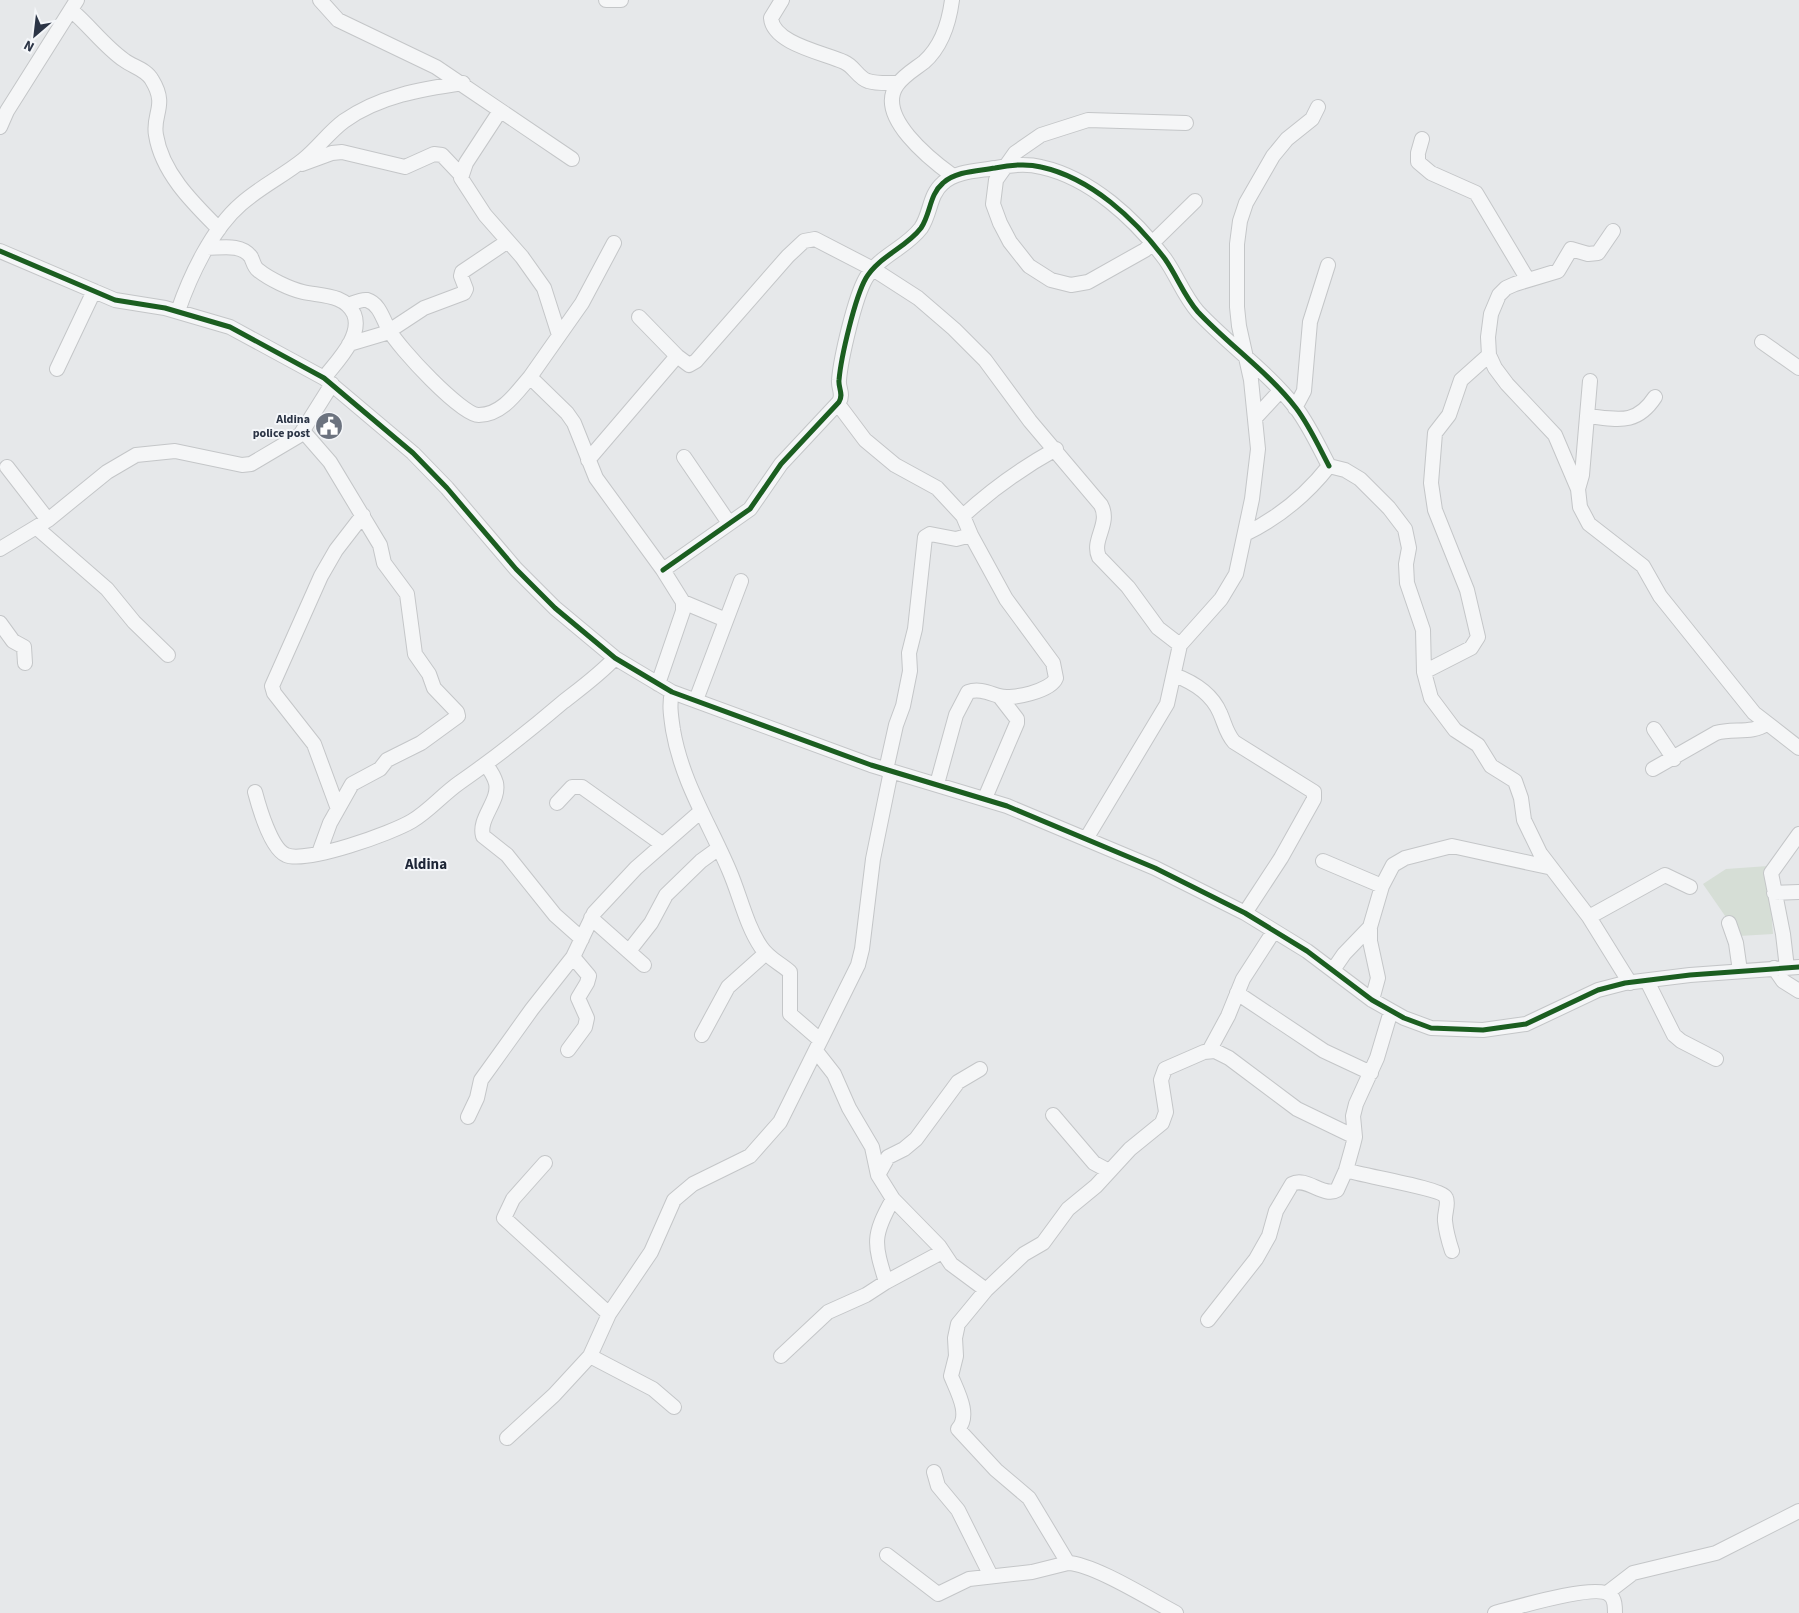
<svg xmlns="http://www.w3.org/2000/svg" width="1799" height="1613" viewBox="0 0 1799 1613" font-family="'Source Sans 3',sans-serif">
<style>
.green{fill:#d6ded6}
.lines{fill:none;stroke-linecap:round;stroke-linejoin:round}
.minor-casing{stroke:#c4c6c8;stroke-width:16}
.minor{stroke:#f5f6f7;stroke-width:14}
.cycleway-casing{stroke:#f4f6f9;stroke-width:8}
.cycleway{stroke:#1b5e20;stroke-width:5}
.labels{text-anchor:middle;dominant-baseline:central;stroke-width:4;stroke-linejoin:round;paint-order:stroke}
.poi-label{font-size:12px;font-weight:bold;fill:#2b3445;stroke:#f4f6f9;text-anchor:end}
.quarter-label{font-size:15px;font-weight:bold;fill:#1d2536;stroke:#f4f6f9}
</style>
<rect width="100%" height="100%" fill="#e6e8ea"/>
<path class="green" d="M1768 866 1773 934 1739 936 1703 884 1726 869Z"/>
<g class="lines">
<g class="minor-casing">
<path id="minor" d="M320 0 338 20 436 67 572 159
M606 0H621
M782 0 771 18C773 44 825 53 844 62 854 66 858 78 868 81 877 84 888 83 898 83
M952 0C949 23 942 46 924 62 915 69 904 75 897 85 875 116 931 160 953 176
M71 10C89 25 105 47 124 60 133 67 146 69 152 80 168 106 152 114 156 135 162 173 193 203 219 229
M500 111 466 163 461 178 485 215 522 257 544 288 559 335
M1186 123 1088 120 1041 135 1015 153 996 180 993 204 1000 223 1010 242 1029 266 1051 280 1071 285 1088 282 1145 250 1195 201
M0 127 7 111 77 0
M1422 139 1418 153V162L1431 173 1476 193 1528 280
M302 164 332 153 342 152 405 167 434 154 442 155 461 175
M1613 231 1598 253 1588 254 1571 249 1558 271 1515 284 1506 288 1499 295 1491 314 1488 337 1489 355 1495 368 1507 384 1555 435 1578 489 1580 507 1589 524 1643 566 1660 596 1754 713 1799 748
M614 243 582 303 530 377 567 413 574 423 596 478 663 570 683 602V611L658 684
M207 248C221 248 241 243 251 257 253 261 254 267 258 270 269 279 290 289 303 292 321 296 345 294 354 314 363 336 336 362 324 378
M0 251 115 300 165 308 230 327 324 378 413 453 447 488 516 569 555 608 615 658 672 692 871 765 1007 806 1155 868 1245 913 1307 951 1372 1000 1404 1018 1431 1028 1483 1030 1526 1024 1598 990 1625 983 1690 975 1799 967
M348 305C354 303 361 299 367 300 380 304 383 320 389 330 398 347 462 416 479 415 502 415 517 392 530 377
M178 311C190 276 212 229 241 204 260 187 283 176 303 160 318 148 329 132 344 121 379 96 422 89 463 83
M1762 342 1799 368
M349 344 386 333 424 308 464 293 466 289 461 276 462 272 508 241
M677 356 689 365 696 361 788 256 804 241 815 239 873 269 918 298 954 329 985 360 1030 421 1101 505C1111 524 1091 540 1099 557L1128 587 1158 628 1180 645
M57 369 94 291
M838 404 865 440 895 465 937 488 963 516
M1295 408 1304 391 1310 322 1328 265
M1587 416C1617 419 1636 426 1655 397
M1256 417 1280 391
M303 431 330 462 380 545 384 563 407 594 415 654 429 674 434 688 457 712 458 716 421 743 387 760 380 769 352 784 330 823 319 853
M684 457 729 523
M588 460 677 356 639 317
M1329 466 1345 470 1360 479 1389 508 1405 529 1409 548 1406 564 1407 583 1423 630 1424 672 1431 698 1455 730 1478 745 1491 766 1515 781 1521 798 1524 820 1540 853 1589 917 1630 983
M7 467 48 520
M1578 489 1582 475 1590 381
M37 528 107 589 134 622 168 655
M1245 534C1278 518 1307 494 1329 466
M0 549 48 520 107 472 136 455 175 451 242 465 251 464 300 435 332 384
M663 570 750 509 781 464 839 402C844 394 838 388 839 380 841 357 855 297 866 278 879 256 906 248 921 228 931 213 929 195 943 183 956 171 978 171 995 168 1010 165 1026 163 1041 167 1091 178 1135 219 1165 259 1177 276 1184 296 1198 312 1229 345 1268 372 1296 408 1309 425 1319 447 1329 466
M683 602 726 620
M0 623 13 641 24 647 25 663
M1424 672 1471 648 1478 637 1467 590 1435 510 1431 483 1435 433 1449 415 1461 380 1489 355
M1174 675C1193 682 1212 694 1220 713 1225 724 1226 733 1234 742L1314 792V799L1281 858 1245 913
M672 692C669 705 671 716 673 730 682 782 709 823 729 870 740 895 746 925 761 947 769 959 780 963 790 972V1014L820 1040
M696 700 741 581
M1654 729 1674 759
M486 765C490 770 494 776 496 783 500 801 478 818 483 836L507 855 555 915 582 939
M1653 769 1716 733C1732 728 1753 734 1766 724
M886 770 896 725 903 706 910 671 909 653 915 629 925 537 930 534 956 539 971 535 963 516C993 488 1020 469 1056 449
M937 784 956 715 968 692C979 688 989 693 999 696 1012 700 1051 691 1056 678L1053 663 1006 599 971 535
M255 792C259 807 271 849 286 855 306 864 392 833 412 821 429 811 442 795 459 783 495 758 529 731 563 702 581 688 599 675 615 658
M985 798 1017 723V719L1000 697
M557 803 572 787H582L662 844
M338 809 314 744 274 693 272 686 321 576 336 550 363 515
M1086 839 1167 704 1180 645 1221 599 1236 574 1252 499 1258 449 1251 380 1239 326 1237 307V244L1240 221 1246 203 1273 156 1287 139 1312 119 1318 107
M1323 861 1382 886
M1774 893 1799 892
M1589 917 1665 875 1690 887
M591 918 644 965
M1729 923 1736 943 1740 971
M629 951 651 923 666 895 701 861 719 848
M1774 968 1783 981 1799 991
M1787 968 1783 934 1771 873 1799 834
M1333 970 1344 954 1370 927
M1647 981 1674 1035 1681 1041 1716 1059
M1237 993 1324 1051 1371 1073
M1372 1000 1378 978 1370 941V927L1382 886 1393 865 1405 858 1452 846 1548 867
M702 1035 728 987 766 953
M568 1050 585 1027 587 1018 578 998 587 983 589 976 573 957
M1209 1051 1228 1016 1243 979 1274 931
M1053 1115 1094 1163 1109 1171
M468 1117 477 1098 481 1080 532 1009 573 957 594 913 636 868 700 812
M545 1163 513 1199 504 1218 609 1314
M1346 1170C1362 1176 1442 1188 1446 1198 1449 1204 1444 1214 1445 1221 1446 1231 1449 1242 1452 1251
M878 1175 888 1157 904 1149 916 1139 958 1082 980 1069
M893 1199 939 1246 951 1264 986 1290 1024 1254 1043 1243 1068 1209 1096 1186 1130 1149 1162 1123 1166 1112 1161 1080 1165 1069 1204 1052 1215 1051 1229 1058 1297 1109 1355 1137
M886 1282 942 1252
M986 1290 958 1324 955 1338 956 1356 951 1376C957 1391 971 1415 958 1429L996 1470 1029 1498 1068 1563C1094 1564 1151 1600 1176 1613
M1208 1320 1256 1259 1269 1236 1276 1211 1292 1184C1306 1176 1324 1198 1337 1190L1346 1170 1353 1145 1355 1137 1353 1116 1356 1104 1377 1058 1391 1011
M590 1356 653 1389 674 1407
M781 1356 828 1312 866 1295 886 1282C874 1243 872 1236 893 1199L878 1175 872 1147 849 1108 834 1074 816 1051
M507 1438 554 1395 590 1356 609 1314 651 1252 674 1200 693 1184 750 1156 780 1122 858 965 862 949 873 859 891 771
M934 1472 938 1486 958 1510 991 1576
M887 1555 938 1594 969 1579 1032 1572 1068 1563
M1607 1593 1633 1573 1716 1553 1799 1511
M1495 1613C1514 1608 1597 1583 1610 1595 1615 1599 1615 1607 1615 1613"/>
</g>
<use href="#minor" class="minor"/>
<g class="cycleway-casing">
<path id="cycleway" d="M0 251 115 300 165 308 230 327 324 378 413 453 447 488 516 569 555 608 615 658 672 692 871 765 1007 806 1155 868 1245 913 1307 951 1372 1000 1404 1018 1431 1028 1483 1030 1526 1024 1598 990 1625 983 1690 975 1799 967
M663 570 750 509 781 464 839 402C844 394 838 388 839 380 841 357 855 297 866 278 879 256 906 248 921 228 931 213 929 195 943 183 956 171 978 171 995 168 1010 165 1026 163 1041 167 1091 178 1135 219 1165 259 1177 276 1184 296 1198 312 1229 345 1268 372 1296 408 1309 425 1319 447 1329 466"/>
</g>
<use href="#cycleway" class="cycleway"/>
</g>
<defs>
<g id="civic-disc" transform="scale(1.4375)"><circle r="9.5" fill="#6c737f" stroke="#f4f6f9"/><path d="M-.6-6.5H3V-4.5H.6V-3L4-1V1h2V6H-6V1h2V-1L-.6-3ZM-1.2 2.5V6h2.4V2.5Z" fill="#fff"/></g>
</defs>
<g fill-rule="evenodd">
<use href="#civic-disc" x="329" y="426"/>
</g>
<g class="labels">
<g class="poi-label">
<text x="310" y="419">Aldina<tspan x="310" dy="14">police post</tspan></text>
</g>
<g class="quarter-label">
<text x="426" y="864">Aldina</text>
</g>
</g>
<g transform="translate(35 35) rotate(208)" stroke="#f4f6f9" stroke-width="4" paint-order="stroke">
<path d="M0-4L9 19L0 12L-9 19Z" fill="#2b3445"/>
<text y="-8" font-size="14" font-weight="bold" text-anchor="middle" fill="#2b3445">N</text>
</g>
</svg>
